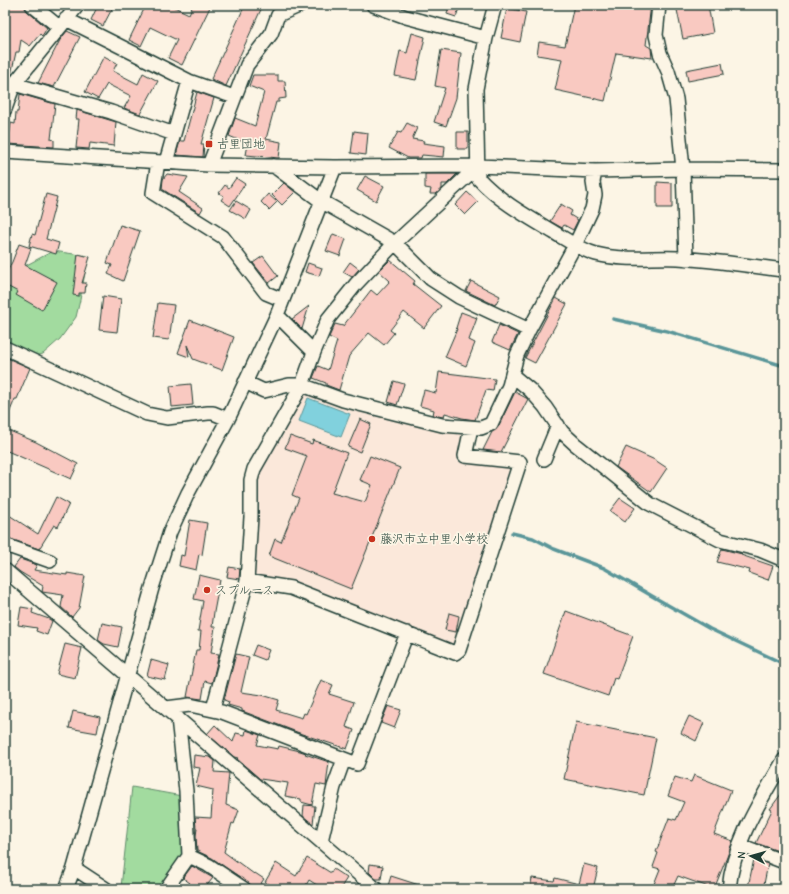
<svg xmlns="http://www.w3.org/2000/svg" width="789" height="894" viewBox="0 0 789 894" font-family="'Comic Neue','Klee One',sans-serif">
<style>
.built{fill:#fbe8da}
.green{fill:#a2db9f;stroke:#608c6a}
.water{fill:#81d1dd;stroke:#5a9699}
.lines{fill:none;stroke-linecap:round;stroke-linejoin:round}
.stream{stroke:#5a9699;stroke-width:3.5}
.building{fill:#f9c9c1;stroke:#1f3d34}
.minor-casing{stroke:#1f3d34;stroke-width:16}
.minor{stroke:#fcf5e5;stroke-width:13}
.poi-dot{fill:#c8321e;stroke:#fcf5e5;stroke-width:1.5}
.labels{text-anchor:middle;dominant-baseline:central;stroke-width:3.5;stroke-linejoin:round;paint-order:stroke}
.poi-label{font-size:12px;fill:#1f3d34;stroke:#fcf5e5;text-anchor:start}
</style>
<rect width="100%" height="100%" fill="#fcf5e5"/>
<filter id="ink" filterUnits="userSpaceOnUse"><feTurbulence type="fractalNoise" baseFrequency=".025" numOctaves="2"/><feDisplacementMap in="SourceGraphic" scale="8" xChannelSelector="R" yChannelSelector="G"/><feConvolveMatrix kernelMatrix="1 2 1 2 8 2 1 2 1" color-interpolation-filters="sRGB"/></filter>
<g filter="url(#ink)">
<path class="built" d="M311 394 336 404 422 427 444 432 461 433 463 439 457 461 511 467 513 474 456 647 253 579 254 479 303 395Z"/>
<path class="green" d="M53 251 88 256 80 300 76 317 60 339 43 354 25 359 5 349V267L21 268Z
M132 787 182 796V859L161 889H122L121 887Z"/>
<path class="water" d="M308 398 350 414 341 437 299 421Z"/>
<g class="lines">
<path class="stream" d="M613 319 667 331 784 366
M512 533 533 538 554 549 604 568 652 596 710 629 784 664"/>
</g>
<path class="building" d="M10 5H24L27 11 47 28 42 36 40 34 30 46 21 40 19 52H16L11 75 6 82H5V11Z
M98 5H114L103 26 91 20Z
M146 5H170L189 14 193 5H211L182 65 168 58 177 40 150 27 141 46 129 40Z
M245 5H263L226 86 211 79Z
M449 5H460L456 17 447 14Z
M574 5H651L646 45 651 48 652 58 616 53 605 101 555 90 562 59 537 55 539 42 565 46Z
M676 5H708L713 33 683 39Z
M507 8 526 12 520 42 501 38Z
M67 31 80 37 54 87 38 83 60 40Z
M412 33 425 37 416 80 395 76 400 51 407 53Z
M441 50 461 53 456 98 446 126 434 122 445 88 435 86Z
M104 56 117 63 113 71 138 84 143 73 158 81 140 114 124 108 131 96 107 84 98 99 85 92Z
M722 63 724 74 688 81 686 70Z
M253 75H278V81H285L286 98 279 99V102H276L266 139 281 142 279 158 246 155 248 144 229 136 235 118 255 126 264 92 249 86Z
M197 92 214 98 201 144H204L203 157 176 155 180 141H184Z
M20 94 55 104 51 139 54 140V147L8 144 11 123 15 124 16 112H18Z
M77 110 116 122 114 146 90 143 89 149 76 148 79 119H76Z
M407 123 417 128 412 139 424 141 423 143 445 146 444 157 422 155 421 158H408L389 148 398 132 401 133Z
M354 131 368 133 366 155 351 153Z
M457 132H468V149H457Z
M167 174 188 177 179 192 203 208 200 213 162 189 163 179Z
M425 174H457L447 184H442V189L436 194H430L431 189 425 188Z
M365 176 384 186 376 201 357 190Z
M236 178 245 184 230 206 221 200 224 196 219 193 225 185 229 188Z
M657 182 672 183V208H657Z
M284 183 295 192 282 205 272 195Z
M467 192 478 202 465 215 455 205Z
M46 194 57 197 46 239 59 243 56 254 29 246 32 234 35 235Z
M268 194 277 202 269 210 261 202Z
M236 201 251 210 246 219 230 210Z
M561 204 572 211 570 215 578 220 573 230 564 225 562 228 550 221Z
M120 225 140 231 123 281 108 274 112 265 107 263Z
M333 234 346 239 340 256 326 251Z
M19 244 31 248 25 265 57 282 42 310 16 295 18 292 5 285V275L12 262Z
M78 254 90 257 82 283H86L85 293H79V296L73 295Z
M263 256 278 276 269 283 253 263Z
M390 260 415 281 413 284 441 306 424 328 404 312 390 330 394 333 384 345 369 333 349 356 339 390 326 385V383L313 378 318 366 328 370 337 341 329 337 335 324 343 326 371 290 377 295 390 281 379 271Z
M350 262 359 269 352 277 343 272Z
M308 263 322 268 319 276 305 272Z
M471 281 500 296 495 305 466 291Z
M103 296 121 299 117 332 99 330Z
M556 298 567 304 535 363 525 358Z
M158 303 174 305 169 340 153 338Z
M309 306 302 329 292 319Z
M461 312 477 318 469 340 475 343 466 366 445 357 457 329 456 328Z
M190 320 234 337 222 370 193 359 187 345 189 357 178 353Z
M499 325 518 334 510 350 492 342Z
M5 357 30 368 17 399H15L5 423Z
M439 372 495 379 493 391 486 390 475 420 462 418 445 413 444 417H443L433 415 434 410 420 406 424 390 436 393Z
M394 381 404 384 397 405 388 402Z
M191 384 193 405 172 407 170 386Z
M515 392 528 399 501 452 483 450 492 432 498 427Z
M360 419 371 424 360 452 348 447Z
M5 429 36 442 78 464 71 479 5 450Z
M290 436 312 444 313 440 347 453 332 493 365 502 372 485 360 480 370 456 400 468 351 589 269 556 275 539 281 542 299 498 292 495 307 456 285 448Z
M626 447 655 460 667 468 651 492 616 467Z
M56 497 69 504 58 527 54 525 39 549 5 537V520L9 515 38 534Z
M620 498 635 508 625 522 610 511Z
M190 520 207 523 202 555 199 554 196 570 179 566 181 555 184 556Z
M722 549 742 554 741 555 773 566 768 580 749 573 750 570 717 562Z
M20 559 37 565 34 570 67 575V573L85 576 79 608 72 617 61 607 63 595 42 592 43 586 20 572 14 567Z
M229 567 240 569 239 579 227 577Z
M199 575 220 580 214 612 212 627H215L211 653 219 654 212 683 205 681 202 699 187 697 196 650H199L201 631H198L203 601 194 599Z
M21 607 33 609 32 613 49 619 52 621 47 635 36 631 37 628 18 625Z
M566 611 633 636 617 679 614 678 608 696 544 674Z
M449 613 459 616 456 632 445 630Z
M102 623 122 627 118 647 104 644 98 640Z
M65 644 82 648 75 678 57 674Z
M256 645 269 650 265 660 252 655Z
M236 654 249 657 241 692 262 695 279 700 276 710 302 718 304 713 306 714 321 680 333 685 329 694 354 702 346 727 354 730 347 749 302 734 242 711V709L228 705 229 702 224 700Z
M151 660 169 665 165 680 147 676Z
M388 706 401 710 394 728 381 723Z
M73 711 100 717 97 733 69 728Z
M689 716 704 723 696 741 681 733Z
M576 722 656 738 644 795 564 779Z
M215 725 233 742 236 733 245 735 246 730 260 735 257 745 278 749 279 746 300 751 306 753 305 754 329 762 326 786 316 784 312 805 301 802V799L285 796 288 783 260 779 237 759 238 758 234 757 207 734Z
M194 755 210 757 215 761 214 772 229 773 226 805 239 810 234 824 232 823 224 852 254 874 255 873 264 879 257 889 212 858 197 851 196 836 197 828H196L195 817 211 818 213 790 196 786 200 768 193 767Z
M694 775 731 790 714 834 733 841 727 857 714 889 678 876 672 889H652L660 869 653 867 658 853 656 852 669 818 676 820 684 802 668 796 675 777 691 782Z
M784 790V853L756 843 772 810 770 809Z
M304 805 315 806 313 824 303 816Z
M307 858 331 873 333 869 347 878 340 889H323L309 880 304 889H276L265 882 276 863 296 876Z
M754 859 768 864 763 889 748 887Z
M370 864 383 866 381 879H376L369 872Z
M584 864 598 868 593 889H530L532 878 554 881 555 878 579 884Z
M192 866 213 878 204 889H186L190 883 183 878Z
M391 876 425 887V889H387Z"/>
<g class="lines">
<g class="minor-casing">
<path id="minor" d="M32 5 59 27
M373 5 406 17 486 38
M495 5 486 38 476 89 478 178C499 201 528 217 555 233 567 240 581 250 596 254 623 261 650 257 678 258 713 260 749 266 784 270
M659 5 656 35 660 53 668 71 676 99 683 169 686 259
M66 19 189 81 234 97
M14 84 111 112 174 134
M5 109 14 84 78 5
M5 152 209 165 335 167 478 166 595 171 683 169 784 170
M158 162 153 193 223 237 266 293 283 300
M166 162 189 81
M209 165 247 65 271 34 278 15 301 5
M274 166 321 201 395 243 431 279 459 297 529 330
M277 315 314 352
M5 348 147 414 167 418 208 413H213L228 419
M512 375 530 390 545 407 562 432 575 444 650 504 720 540 760 550 784 560
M245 382 264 391 289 385H302L343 400 442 425 481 428 491 424 509 386 517 355 529 330 575 245 592 209 595 195 593 182 595 171
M544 459 558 425
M5 545 50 561
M5 570 376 889
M247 581 291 588 455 653 459 650 520 462 465 456 471 428
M166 708 190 705 222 712 357 764 407 633
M213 709 247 581 251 517V480L254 469 302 385 314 352 328 319 356 284 395 243 478 166
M321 841 334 787 344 759
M740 845 784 862
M189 856 208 865 244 889
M74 868 106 889
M66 889 74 868 152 588 170 532 188 493 228 419 277 315 335 167
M166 889 189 856 186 791 178 718
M729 889C733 842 761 800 784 760"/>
</g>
<use href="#minor" class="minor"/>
</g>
</g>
<g class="poi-dot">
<rect x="205" y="140" width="8" height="8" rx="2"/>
<circle cx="372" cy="539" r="4"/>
<circle cx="207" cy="590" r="4"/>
</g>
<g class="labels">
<g class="poi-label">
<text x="217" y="144">古里団地</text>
<text x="380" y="539">藤沢市立中里小学校</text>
<text x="215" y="590">スプルース</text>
</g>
</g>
<rect width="789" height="894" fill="none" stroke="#fcf5e5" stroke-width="20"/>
<rect x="10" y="10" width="769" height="874" fill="none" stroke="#1f3d34" stroke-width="1.5" filter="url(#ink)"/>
<g transform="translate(751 856) rotate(276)" stroke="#fcf5e5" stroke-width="3" paint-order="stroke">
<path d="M0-3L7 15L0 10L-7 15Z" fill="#1f3d34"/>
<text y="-6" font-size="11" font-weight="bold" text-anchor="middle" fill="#1f3d34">N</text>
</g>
</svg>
